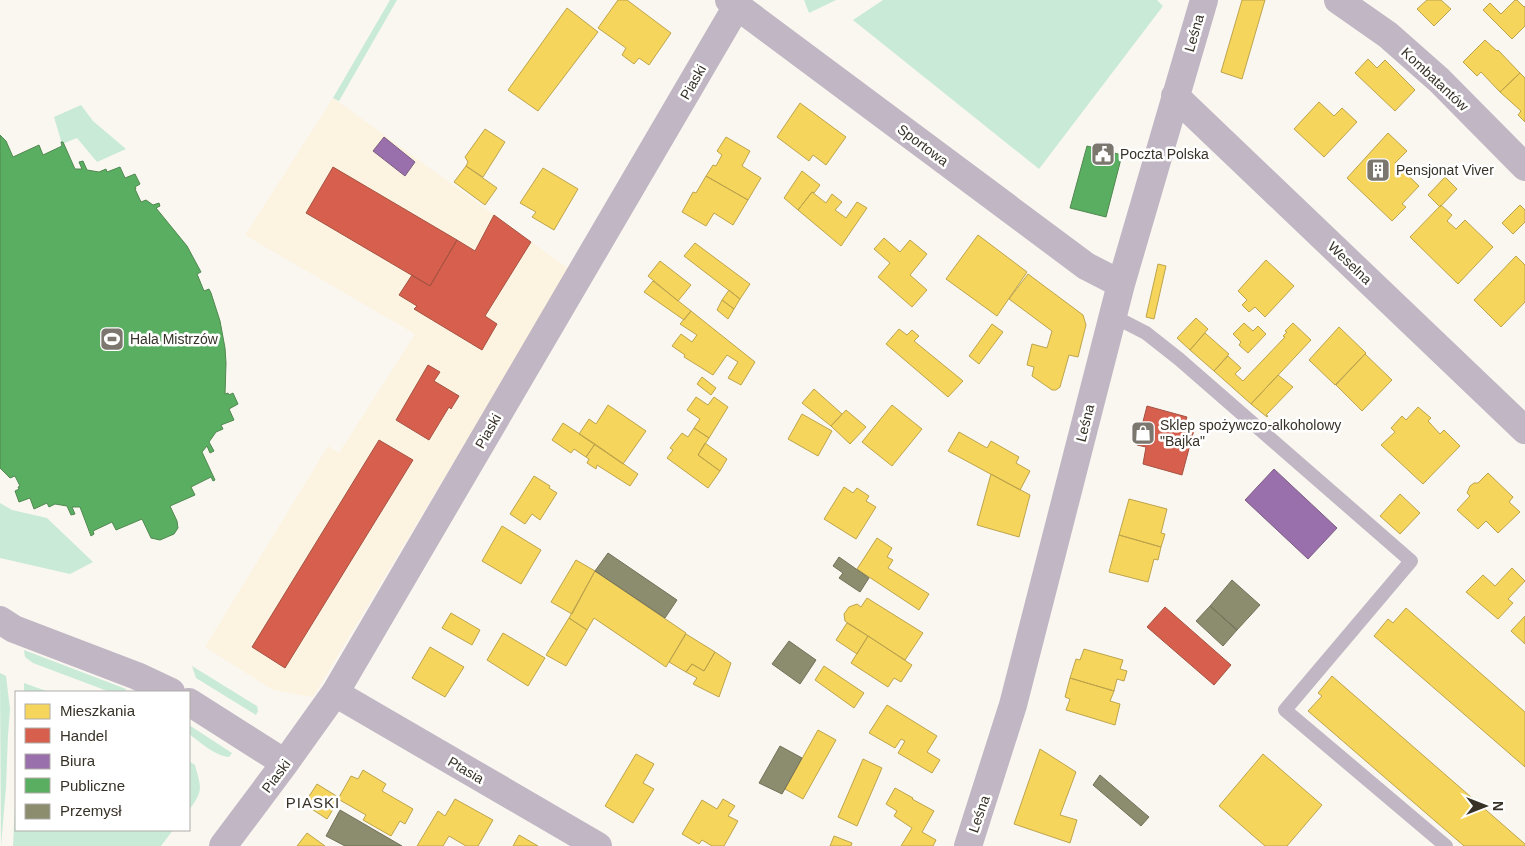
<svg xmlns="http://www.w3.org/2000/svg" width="1525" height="846" viewBox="0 0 1525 846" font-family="Arial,sans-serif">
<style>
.built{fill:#fcf3e1}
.green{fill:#c8ead6}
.homes{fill:#f6d55c;stroke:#bda44c}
.shops{fill:#d6604d;stroke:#a65242}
.offices{fill:#9970ab;stroke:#7c5d83}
.public{fill:#5aae61;stroke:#508850}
.industry{fill:#8c8c6e;stroke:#727159}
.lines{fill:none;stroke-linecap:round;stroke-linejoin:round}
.service{stroke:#c1b6c3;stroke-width:14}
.minor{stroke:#c1b6c3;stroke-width:28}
.labels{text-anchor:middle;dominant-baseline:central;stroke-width:5;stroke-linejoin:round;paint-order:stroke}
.street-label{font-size:14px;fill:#373127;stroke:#fff}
.poi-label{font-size:14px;fill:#373127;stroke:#fff;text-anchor:start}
.neighbourhood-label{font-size:15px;letter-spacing:1px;fill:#373127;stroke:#fff}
</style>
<rect width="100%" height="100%" fill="#faf7f1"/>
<path class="built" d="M333 98 569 269 313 697 273 690 205 647 328 446 339 453 415 334 245 235Z"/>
<path class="green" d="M390 0H397L339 101 333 98Z
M804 0H836L809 13Z
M883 0H1157L1163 6 1039 169 853 20Z
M81 105 93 121 126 149 97 162 77 138 62 144 54 117Z
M0 503 12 510 47 518 93 562 70 574 0 558Z
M24 650 126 689 125 692H110L33 663 25 657Z
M192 666 257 706 258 711 256 715 196 678Z
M0 673 6 676 10 709 8 735 6 787 1 846Z
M24 683 49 692H24Z
M189 725 232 753 229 757C215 756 200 742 189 734Z
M189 761 195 765C201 788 204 790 189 810Z
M16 785V830H173L161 846H13Z"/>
<path class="homes" d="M618 0H627L671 33 649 65 639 58 634 64 622 55 626 48 598 28Z
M1242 0H1265L1242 79 1221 72Z
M1427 0H1441L1451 9 1434 26 1417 9Z
M1515 0H1517L1524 7 1525 6V26L1512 39 1483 10 1490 3 1501 14Z
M567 8 598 32 538 111 508 90Z
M1485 40 1497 51 1498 50 1520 73 1500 92 1481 72 1477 76 1463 62Z
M1368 59 1377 68 1385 60 1415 90 1395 111 1355 73Z
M1520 73 1525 78V122L1518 115 1521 111 1500 92Z
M1319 102 1334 116 1342 108 1357 122 1324 157 1294 129Z
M800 103 846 137 826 165 813 155 809 161 777 137Z
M485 129 505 142 483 177 466 166 468 162 465 157Z
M1388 133 1407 151 1395 163 1419 186 1402 204 1406 207 1392 221 1347 178Z
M726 137 750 151 742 166 761 178 748 200 706 176 713 165 716 166 722 155 717 151Z
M466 166 497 188 485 205 454 182Z
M543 168 578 189 554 230 532 217 536 212 520 203Z
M802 171 820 185 814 193 812 192 798 210 784 198Z
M706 176 748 200 733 225 714 213 706 226 682 212 693 192 696 193Z
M1445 177 1457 189 1440 207 1428 195Z
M812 192 826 203 832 194 842 202 835 210 846 218 857 202 867 208 841 246 798 210Z
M1441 205 1452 215 1447 221 1456 229 1465 220 1493 247 1458 284 1410 237Z
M1520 205 1525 210V222L1513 234 1502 223Z
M978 235 1027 272 997 316 946 279Z
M884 238 900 252 910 240 927 254 910 275 927 290 912 307 878 277 890 263 874 249Z
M695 243 750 284 740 299 684 256Z
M1516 256 1525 265V302L1501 327 1474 300Z
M1266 260 1294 286 1265 317 1255 307 1249 312 1242 305 1247 300 1238 291Z
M660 261 691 285 678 301 648 276Z
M1158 264 1166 266 1154 319 1146 317Z
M1028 274 1083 315 1086 325 1078 357 1069 355 1060 387 1056 390H1052L1032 376 1034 367 1027 365 1032 344 1047 348 1052 331 1009 299Z
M653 281 691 311 684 320 644 292Z
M729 290 740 299 734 309 722 300Z
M722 300 734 309 728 319 717 310Z
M691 311 755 362 741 385 728 378 738 362 727 355 713 375 684 357 685 355 672 346 681 334 692 342 697 335 680 324Z
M1196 318 1208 329 1190 350 1177 338Z
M1244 323 1253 331 1258 326 1266 334 1248 353 1239 345 1241 342 1233 334Z
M1293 323 1311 340 1251 404 1214 371 1228 356 1241 368 1235 374 1243 381 1285 337 1283 336 1287 332 1285 331Z
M992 324 1003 332 979 364 969 356Z
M1339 327 1366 353 1335 385 1309 360Z
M899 329 907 335 912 330 919 336 914 341 963 381 948 397 886 344Z
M1205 333 1229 354 1214 371 1190 350Z
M1365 354 1392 380 1362 411 1336 385Z
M1278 375 1293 387 1266 415 1268 416 1267 417 1251 404Z
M702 377 716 388 711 395 697 384Z
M814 389 842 414 831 426 802 403Z
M696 397 708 405 714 397 728 407 709 438 694 428 700 419 687 410Z
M608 405 646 431 623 464 579 434 589 419 596 424Z
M892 405 922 429 892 466 862 442Z
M1418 407 1431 418 1428 421 1440 434 1444 430 1460 446 1423 484 1381 445 1395 432 1391 428 1402 416 1406 420Z
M846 410 866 427 850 444 831 426Z
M802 414 832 431 818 456 788 439Z
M563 423 595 444 586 457 574 449 571 453 552 440Z
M694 428 709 438 698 455 720 471 708 488 667 458 673 450 670 448 682 433 688 437Z
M959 432 987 448 991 441 1019 457 1016 463 1030 471 1020 490 948 451Z
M705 443 727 459 720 471 698 455Z
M595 444 638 474 630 486 597 465 596 469 587 463 589 459 586 457Z
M1488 473 1513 497 1509 502 1520 512 1498 533 1486 521 1478 529 1457 510 1470 496 1467 493 1470 486 1474 483H1478Z
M991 474 1030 495 1019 537 977 525Z
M534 476 550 486 549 488 557 493 540 520 532 514 525 524 510 514Z
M844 487 853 493 857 488 869 496 866 501 876 507 856 539 824 519Z
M1400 494 1420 513 1400 534 1380 516Z
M1129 499 1167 509 1161 533 1165 534 1161 547 1119 535Z
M502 526 541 550 521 584 482 561Z
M1119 535 1161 547 1158 560 1154 559 1148 582 1109 572Z
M877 538 892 548 887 557 893 560 888 568 929 594 919 610 857 569Z
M576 560 595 571 572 614 551 602Z
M1512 568 1525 581 1508 599 1513 603 1498 619 1466 592 1483 575 1495 586Z
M595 571 686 633 666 667 594 618 587 630 569 618Z
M867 598 923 633 905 660 845 621 844 614 849 607 857 604 861 607Z
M1406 608 1525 712V767L1374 636 1388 619 1393 623Z
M451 613 480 630 472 645 442 628Z
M1525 616V644L1511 631Z
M569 618 587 630 566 666 546 655Z
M847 623 868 636 857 654 836 640Z
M503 633 545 658 528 686 487 660Z
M686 634 715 652 704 671 692 664 686 672 669 662Z
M868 636 912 665 901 682 894 678 888 687 851 663Z
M430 647 464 667 445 697 412 678Z
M1084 649 1123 660 1120 669 1127 671 1124 681 1117 679 1114 691 1070 678 1076 659 1080 660Z
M715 652 731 663 719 697 693 684 697 678 686 672 692 664 704 671Z
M824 666 864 693 854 708 815 680Z
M1332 676 1525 844V846H1464L1308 711 1322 696 1318 693Z
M1070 678 1114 691 1110 701 1120 704 1115 725 1066 710 1070 699 1065 697Z
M887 705 937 736 927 752 940 760 932 773 898 753 905 741 901 739 895 748 869 733Z
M818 730 836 740 803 799 785 789Z
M1040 749 1076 772 1060 815 1077 820 1070 843 1014 824Z
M636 754 654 764 643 783 654 789 633 823 605 806Z
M1263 754 1322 805 1287 846H1265L1219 806Z
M863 759 882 768 857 826 838 817Z
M363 770 386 784 382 791 413 809 405 824 400 821 391 836 363 820 366 815 338 799 351 776 358 779Z
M317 784 338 797 337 799 339 800 327 819 304 804Z
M895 788 913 798 912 799 934 811 922 832 936 840 933 846H901L912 828 894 816 897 811 886 804Z
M455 799 493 820 478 846H466L449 836 443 846H417L438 811 445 816Z
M723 799 735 806 728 816 738 821 724 846H712L702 840 699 844 682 834 702 800 717 809Z
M307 833 325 846H297Z
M519 835 538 846H513Z
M834 836 852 843 851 846H830Z"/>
<path class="shops" d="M333 167 457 240 430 286 306 213Z
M494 215 531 242 485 316 497 324 482 350 414 309 417 306 399 295 412 275 430 286 457 240 475 251Z
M428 365 440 372 434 381 459 396 451 409 449 407 429 440 396 420Z
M1147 406 1187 417 1185 423 1195 426 1182 475 1143 464 1146 447 1137 445Z
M379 440 413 460 285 668 252 647Z
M1165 607 1231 665 1214 685 1147 627Z"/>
<path class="offices" d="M384 137 415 162 405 176 373 151Z
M1274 469 1337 528 1308 559 1245 500Z"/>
<path class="public" d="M0 135 6 141 13 157 39 145 43 155 62 146 61 142H63L75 169H82L79 162 83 161 87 170 99 172 106 169 107 172 120 167 125 178 135 174 140 184 135 187 136 189H135L141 202 146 200 153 205 159 203 160 206 156 208 187 246 201 272 197 274 204 291 209 289 211 293 220 321 225 348 226 363 225 394 228 393 229 395 233 393 238 404 229 409 234 420 221 425 223 429 216 432 209 442 214 451 210 453 207 446 202 452 215 480 213 481 211 477 191 487 195 495 170 506 177 521 178 528 174 534 160 540 151 538 142 519 116 530 112 522 93 531 94 534 91 536 80 507H72L75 514 71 515 67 506 55 504 49 507 47 503 34 509 30 498 19 502 15 491 19 489 18 487 20 486 15 476 10 478 0 468Z
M1087 146 1122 155 1106 217 1070 208Z"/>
<path class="industry" d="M608 553 677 600 665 618 595 571Z
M839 557 869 578 860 592 839 578 843 573 833 566Z
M1232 580 1260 605 1237 630 1210 606Z
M1210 606 1237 630 1223 646 1196 621Z
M789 641 816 660 800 684 772 664Z
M780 746 802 758 782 794 759 783Z
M1100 775 1149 817 1141 826 1093 785Z
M340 810 402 846H345L326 836Z"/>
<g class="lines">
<path class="service" d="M1113 316 1146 333 1179 359 1411 561 1285 710 1446 846"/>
<path class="minor" d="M729 0 1086 266 1121 284
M1338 0 1388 35 1439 80 1525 167
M1175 96 1525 430
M0 620 14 629 137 676 171 692
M335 693 598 846
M189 702 285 763
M223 846 285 763 335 693 737 6
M968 846 1013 705 1121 284 1204 0"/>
</g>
<defs>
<g id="civic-square" transform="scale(1.25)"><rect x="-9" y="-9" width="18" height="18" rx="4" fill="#7b766e" stroke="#fff"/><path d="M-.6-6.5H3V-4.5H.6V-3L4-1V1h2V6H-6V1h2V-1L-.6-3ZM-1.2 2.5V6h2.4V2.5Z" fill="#fff"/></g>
<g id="building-square" transform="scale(1.25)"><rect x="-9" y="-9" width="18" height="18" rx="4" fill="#7b766e" stroke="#fff"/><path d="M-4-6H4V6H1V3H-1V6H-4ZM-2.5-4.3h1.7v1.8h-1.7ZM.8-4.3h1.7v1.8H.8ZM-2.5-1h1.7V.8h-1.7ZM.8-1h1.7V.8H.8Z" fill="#fff"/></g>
<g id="stadium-square" transform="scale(1.25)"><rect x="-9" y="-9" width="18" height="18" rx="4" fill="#7b766e" stroke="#fff"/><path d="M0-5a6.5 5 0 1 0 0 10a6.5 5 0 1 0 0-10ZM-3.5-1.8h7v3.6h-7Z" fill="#fff"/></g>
<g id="shop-square" transform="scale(1.25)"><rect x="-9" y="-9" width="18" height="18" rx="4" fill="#7b766e" stroke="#fff"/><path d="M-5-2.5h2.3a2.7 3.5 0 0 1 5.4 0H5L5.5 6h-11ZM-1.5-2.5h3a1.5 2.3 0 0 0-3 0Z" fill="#fff"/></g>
</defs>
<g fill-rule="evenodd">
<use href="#civic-square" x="1103" y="154"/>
<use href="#building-square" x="1378" y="170"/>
<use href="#stadium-square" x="112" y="339"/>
<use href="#shop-square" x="1143" y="433"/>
</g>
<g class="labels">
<g class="street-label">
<text transform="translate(1194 33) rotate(-74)">Leśna</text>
<text transform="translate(1435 79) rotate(43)">Kombatantów</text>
<text transform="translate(693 82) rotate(-60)">Piaski</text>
<text transform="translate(923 145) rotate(37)">Sportowa</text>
<text transform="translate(1350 263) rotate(44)">Weselna</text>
<text transform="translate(1085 423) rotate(-76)">Leśna</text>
<text transform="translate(488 431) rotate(-60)">Piaski</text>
<text transform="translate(466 770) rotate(30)">Ptasia</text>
<text transform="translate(276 776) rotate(-53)">Piaski</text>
<text transform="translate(979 814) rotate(-71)">Leśna</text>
</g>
<g class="poi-label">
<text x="1120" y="154">Poczta Polska</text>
<text x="1396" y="170">Pensjonat Viver</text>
<text x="130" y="339">Hala Mistrzów</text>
<text x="1160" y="425">Sklep spożywczo-alkoholowy<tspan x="1160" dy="16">"Bajka"</tspan></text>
</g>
<g class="neighbourhood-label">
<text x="313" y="802">PIASKI</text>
</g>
</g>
<rect x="15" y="691" width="175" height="140" fill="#ffffff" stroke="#afada9"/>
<rect x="25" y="704" width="25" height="15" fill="#f6d55c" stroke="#afada9"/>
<text x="60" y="716" font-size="15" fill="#373127">Mieszkania</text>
<rect x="25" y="728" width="25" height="15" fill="#d6604d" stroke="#afada9"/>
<text x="60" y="741" font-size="15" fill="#373127">Handel</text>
<rect x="25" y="754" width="25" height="15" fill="#9970ab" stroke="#afada9"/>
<text x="60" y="766" font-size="15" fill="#373127">Biura</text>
<rect x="25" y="778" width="25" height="15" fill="#5aae61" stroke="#afada9"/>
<text x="60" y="791" font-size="15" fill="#373127">Publiczne</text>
<rect x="25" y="804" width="25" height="15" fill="#8c8c6e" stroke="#afada9"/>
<text x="60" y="816" font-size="15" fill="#373127">Przemysł</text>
<g transform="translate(1485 806) rotate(90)" stroke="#ffffff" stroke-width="4" paint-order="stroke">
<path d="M0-4L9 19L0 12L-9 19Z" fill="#373127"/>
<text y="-8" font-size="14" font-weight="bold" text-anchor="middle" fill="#373127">N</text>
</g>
</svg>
